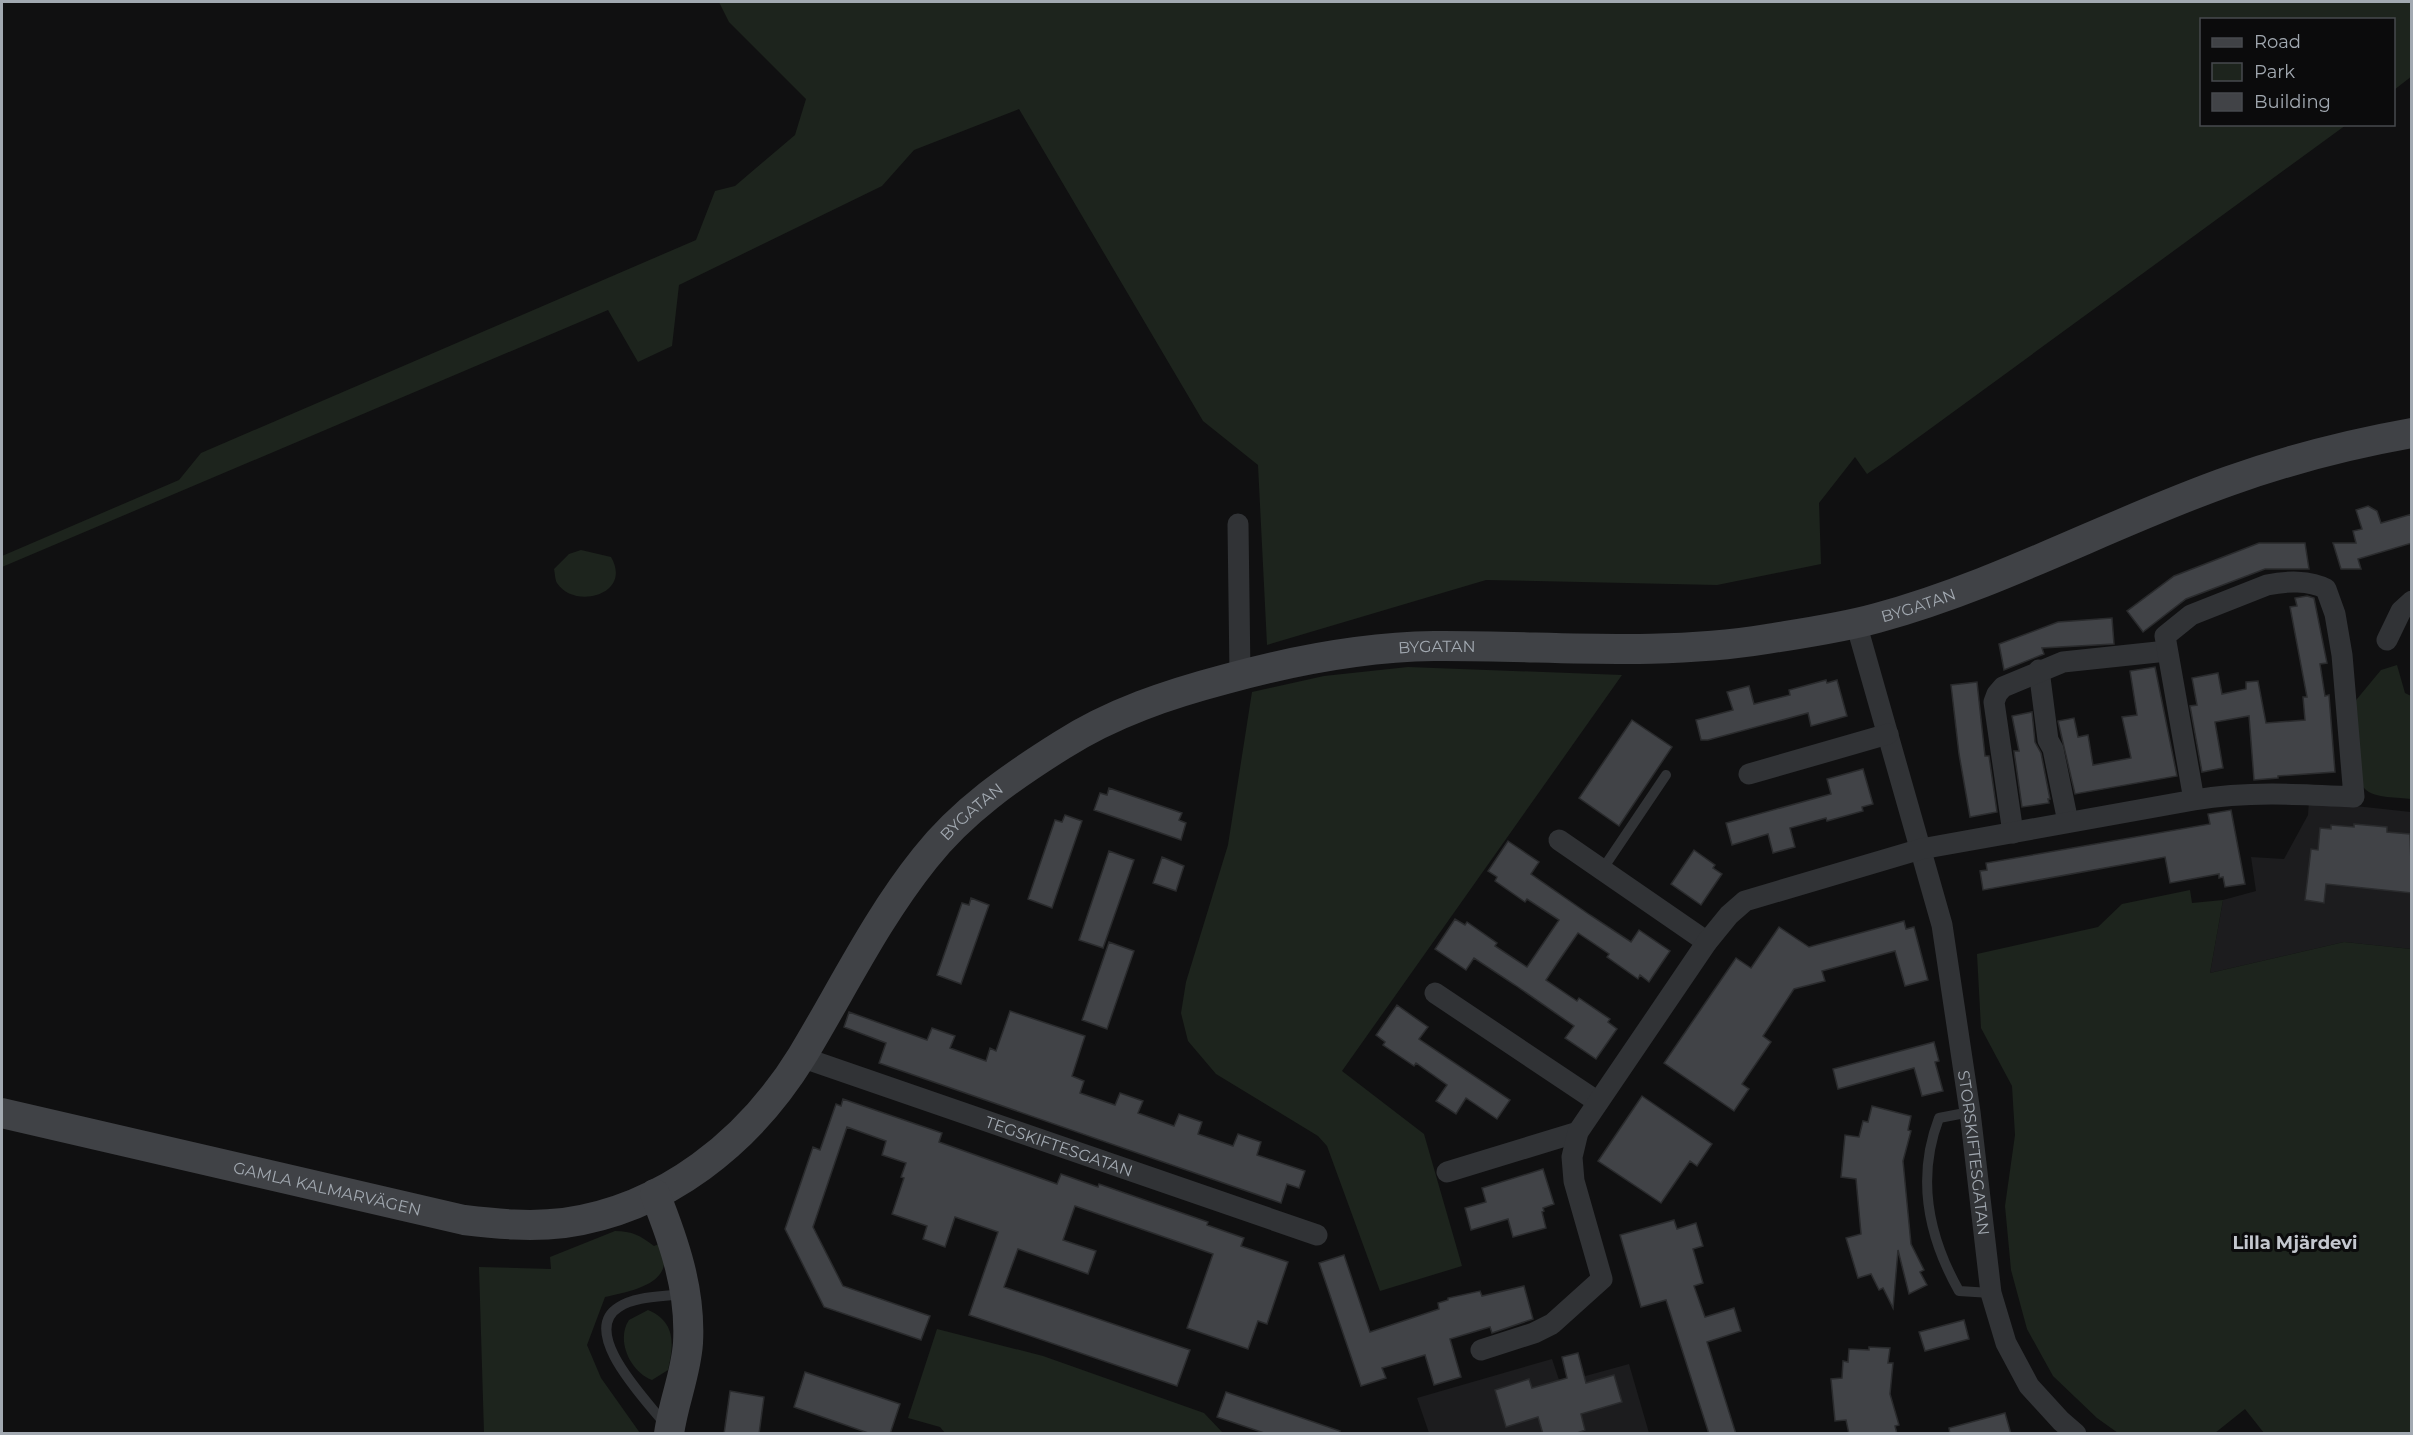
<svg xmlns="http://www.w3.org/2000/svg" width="2413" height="1435" viewBox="0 0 2413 1435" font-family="Montserrat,sans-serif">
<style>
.built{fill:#1c1c1e}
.green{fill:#1d241d}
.building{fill:#414347;stroke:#2a2b2d;stroke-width:1.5}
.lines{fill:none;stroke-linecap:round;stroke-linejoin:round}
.lane{stroke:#313336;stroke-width:10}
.street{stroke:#313336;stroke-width:21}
.secondary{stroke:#404246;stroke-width:30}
.labels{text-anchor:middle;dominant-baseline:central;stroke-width:6;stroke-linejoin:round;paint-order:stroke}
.street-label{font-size:16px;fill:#a2a9b1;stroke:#0b0b0c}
.neighbourhood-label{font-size:18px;font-weight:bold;fill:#c3c7ce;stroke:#0b0b0c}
</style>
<rect width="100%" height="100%" fill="#101011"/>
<path class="built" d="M2309 801 2411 812V949L2344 942 2210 973 2223 900 2256 891 2251 857 2284 859 2308 815Z
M1552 1359 1560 1383 1629 1364 1649 1433H1429L1417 1398Z"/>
<path class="green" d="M719 2H2411L2412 76 2394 90V20H2202V124L2346 125 1886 461 1867 474 1855 457 1819 503 1821 564 1717 585 1486 580 1267 645 1258 465 1203 421 1019 109 914 150 882 186 679 285 672 346 638 362 608 310 2 567V556L179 480 201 453 696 240 715 191 735 186 795 135 806 99 729 22Z
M581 550 611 557C633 595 574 610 557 583 555 580 555 573 554 569L569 554Z
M2397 665 2405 693 2411 696V799C2399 797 2375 799 2365 789 2353 778 2354 723 2352 705L2381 670Z
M1408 667 1622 675 1342 1071 1424 1134 1462 1266 1380 1291 1327 1146 1318 1136 1216 1074 1188 1041 1181 1013 1186 982 1228 845 1252 692 1324 676Z
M2190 890 2192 903 2223 900 2210 973 2344 942 2411 949V1433H2264L2245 1409 2215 1433H2118L2097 1418 2053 1376 2027 1329 2011 1270 2005 1206 2015 1135 2012 1086 1981 1028 1977 954 2098 927 2122 904Z
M615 1231C632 1231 641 1236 654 1246L659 1244C680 1282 633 1291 605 1297L587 1345 601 1378 640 1433H484L479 1267 551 1269 550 1257Z
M648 1310C676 1322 674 1344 668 1370L652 1380C629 1371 616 1339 629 1320Z
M937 1329 1043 1356 1204 1413 1223 1433H945L940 1427 908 1418Z"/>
<path class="building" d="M2368 506 2377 511 2381 523 2412 514V543L2358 559 2361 569H2341L2333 543H2356L2353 531 2362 529 2356 510Z
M2259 543H2305L2309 569H2265L2186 599 2143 632 2127 611 2174 576Z
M2307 596 2314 598 2327 663 2320 664 2325 696 2329 695 2335 772 2278 776V778L2254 780 2249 716 2215 722 2223 768 2202 772 2190 706 2197 705 2192 678 2218 673 2222 694 2246 689V682L2258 681 2266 723 2305 720 2303 697H2307L2290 607 2297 606 2295 598Z
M2112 618 2114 644 2042 648 2044 654 2004 670 1999 644 2058 622Z
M2155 667 2177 776 2075 794 2058 721 2074 718 2078 737 2088 735 2093 765 2131 758 2122 717 2137 715 2130 671Z
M1826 680 1827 683 1837 680 1847 716 1811 726 1808 713 1708 740H1701L1696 720 1733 710 1727 692 1749 686 1754 704 1790 695 1789 690Z
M1977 682 1985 756H1989L1997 812 1970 817 1959 754 1951 685Z
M2032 712 2035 742 2041 753 2050 799H2048L2049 803 2022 807 2014 751H2019L2012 716Z
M1632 720 1672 747 1619 826 1579 798Z
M1863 769 1873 804 1862 807 1863 811 1827 821 1826 818 1790 828 1795 847 1773 853 1768 834 1732 845 1726 823 1831 794 1827 779Z
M1109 788 1182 813 1179 820 1186 823 1181 840 1094 810 1100 793 1107 795Z
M2231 810 2245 884 2225 887 2223 877 2219 878V874L2170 883 2165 857 1983 890 1980 871 1987 870 1986 863 2210 824 2208 814Z
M1065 815 1082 821 1052 908 1028 899 1055 820 1062 822Z
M2354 824 2387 827V832L2410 834 2412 893 2326 884 2324 903 2305 900 2311 849 2318 850 2320 828 2331 829V825L2354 827Z
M1508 841 1539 862 1531 874 1590 915 1631 942 1639 930 1670 951 1649 982 1640 975 1638 979 1607 957 1609 954 1578 933 1558 962 1546 980 1577 1001 1579 998 1610 1019 1608 1022 1617 1029 1596 1059 1565 1038 1574 1026 1515 985 1474 958 1466 970 1435 949 1455 919 1465 925 1467 922 1497 943 1495 946 1527 967 1559 920 1527 899 1525 902 1495 881 1497 877 1488 871Z
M1694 850 1715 865 1713 868 1722 874 1701 905 1671 884Z
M1109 851 1134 860 1103 948 1079 940Z
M1162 857 1184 866 1176 891 1153 883Z
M971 898 989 905 961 984 937 975 962 903 969 905Z
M1904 921 1906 929 1914 927 1928 980 1905 986 1895 951 1822 971 1825 981 1794 989 1763 1036 1771 1042 1742 1084 1749 1089 1734 1111 1664 1063 1736 958 1751 968 1779 927 1809 947Z
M1109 942 1134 951 1107 1029 1082 1020Z
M1397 1005 1428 1027 1419 1039 1510 1100 1497 1119 1466 1098 1456 1114 1436 1101 1447 1085 1416 1063 1414 1066 1383 1045 1385 1042 1376 1035Z
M1010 1011 1085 1036 1072 1076 1084 1081 1080 1093 1115 1105 1120 1093 1143 1101 1138 1113 1174 1126 1179 1114 1202 1122 1198 1134 1233 1146 1238 1134 1261 1142 1257 1155 1305 1171 1299 1188 1287 1184 1281 1203 879 1063 886 1043 844 1027 849 1012 927 1040 932 1028 955 1036 950 1048 986 1061 990 1048 996 1051Z
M1934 1042 1939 1061 1935 1062 1943 1091 1922 1096 1914 1068 1838 1089 1833 1069Z
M1642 1096 1712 1144 1697 1166 1690 1161 1661 1203 1598 1161Z
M843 1099 942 1133 939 1142 1057 1184 1061 1174 1098 1187 1099 1184 1208 1222 1207 1225 1244 1238 1241 1246 1288 1262 1267 1324 1258 1321 1248 1349 1187 1328 1213 1254 1075 1206 1063 1240 1096 1251 1088 1274 1018 1249 1004 1287 1190 1350 1177 1386 969 1315 998 1232 955 1217 945 1247 923 1239 927 1226 892 1214 904 1178 901 1177 906 1163 882 1155 886 1141 847 1127 813 1227 843 1286 930 1316 921 1340 824 1307 785 1229 813 1147 820 1150 836 1104 841 1106Z
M1872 1106 1911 1116 1908 1130 1911 1131 1903 1161 1911 1244 1924 1270 1920 1272 1927 1285 1909 1294 1898 1250 1893 1308 1883 1288 1879 1290 1871 1274 1858 1278 1846 1238 1861 1234 1856 1179 1841 1177 1845 1135 1859 1137 1863 1121 1868 1122Z
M1543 1169 1554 1204 1543 1208 1544 1211 1542 1212 1546 1228 1513 1237 1508 1219 1471 1230 1465 1208 1486 1202 1482 1188Z
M1674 1220 1677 1229 1696 1223 1703 1246 1693 1249 1703 1283 1694 1286 1705 1317 1734 1308 1741 1331 1707 1342 1736 1434H1709L1666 1300 1641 1307 1620 1235Z
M1344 1255 1370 1332 1439 1309 1438 1303 1448 1300V1298L1480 1291 1482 1296 1524 1286 1533 1319 1492 1333 1490 1327 1450 1339 1461 1377 1434 1385 1425 1355 1382 1368 1386 1378 1361 1386 1319 1263Z
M1964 1320 1969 1339 1925 1351 1919 1332Z
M1869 1347 1890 1348 1888 1363H1893L1890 1394 1899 1425 1895 1426 1897 1434H1849L1846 1420 1835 1421 1831 1379 1842 1378 1843 1361 1848 1362 1849 1349 1869 1350Z
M1578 1353 1586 1383 1614 1375 1622 1402 1581 1414 1585 1430 1575 1434H1543L1538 1417 1506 1427 1495 1390 1529 1379 1532 1388 1567 1378 1562 1357Z
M805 1372 900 1404 890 1434H871L794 1407Z
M730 1391 764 1397 759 1434H724Z
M1226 1392 1340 1431 1339 1434H1267L1217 1417Z
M2005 1413 2011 1434H1950L1949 1428Z"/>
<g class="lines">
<path class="lane" d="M1602 870 1666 775
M1970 1112 1939 1118C1916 1178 1928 1236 1959 1291L1991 1293
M665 1424C648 1402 578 1332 619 1307 636 1296 662 1297 682 1294"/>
<g class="street">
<path d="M1238 524 1240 675"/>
<path id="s1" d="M1856 623 1942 925 1970 1112 1991 1293 2006 1343 2029 1386 2061 1421 2076 1434"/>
<path d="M2387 640 2401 611 2412 601"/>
<path d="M2039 670 2048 740 2053 749 2068 822"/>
<path d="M1749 774 1888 734"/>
<path d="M2013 833 1994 702 1997 694 2003 687 2063 662 2167 651"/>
<path d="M1559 840 1707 942"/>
<path d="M1435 993 1598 1102"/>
<path id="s2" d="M801 1057 1317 1235"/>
<path d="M1447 1172 1578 1132"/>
<path d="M1481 1350 1534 1333 1552 1324 1602 1279 1574 1181 1572 1157 1578 1132 1707 942 1729 915 1745 901 1921 849 2194 800C2248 791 2298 794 2354 797L2342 655 2335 614 2326 589C2310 580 2286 581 2267 585L2191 615 2165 636 2194 800"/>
</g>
<g class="secondary">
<path id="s3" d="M2 1113 464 1220C497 1224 530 1227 564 1223 665 1209 749 1142 802 1056 842 990 876 919 925 858 962 811 1011 777 1062 745 1112 713 1169 694 1226 679 1295 660 1363 647 1434 646 1546 645 1656 657 1767 639 1804 633 1841 628 1877 618 1999 585 2110 523 2229 481 2288 460 2350 444 2412 433"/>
<path d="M655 1194C674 1242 691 1290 688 1343 686 1374 673 1403 669 1434"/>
</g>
</g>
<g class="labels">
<g class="street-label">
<text stroke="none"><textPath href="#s3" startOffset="2164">BYGATAN</textPath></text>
<text stroke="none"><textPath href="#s3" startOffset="1678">BYGATAN</textPath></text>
<text stroke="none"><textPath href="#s3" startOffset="1174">BYGATAN</textPath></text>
<text stroke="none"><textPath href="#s2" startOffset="273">TEGSKIFTESGATAN</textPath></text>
<text stroke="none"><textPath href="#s1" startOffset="544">STORSKIFTESGATAN</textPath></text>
<text stroke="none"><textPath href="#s3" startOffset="334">GAMLA KALMARVÄGEN</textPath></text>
</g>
<g class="neighbourhood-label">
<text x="2295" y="1243">Lilla Mjärdevi</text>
</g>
</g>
<rect width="2413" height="1435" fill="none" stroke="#a2a9b1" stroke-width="6"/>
<rect x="2200" y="18" width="195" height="108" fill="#0b0b0c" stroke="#474a4e" stroke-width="1.5"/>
<rect x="2212" y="38" width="30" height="9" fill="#404246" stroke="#474a4e" stroke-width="1.5"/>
<text x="2254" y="48" font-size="18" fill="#a2a9b1">Road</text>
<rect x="2212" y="63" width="30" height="18" fill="#1d241d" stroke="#474a4e" stroke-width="1.5"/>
<text x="2254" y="78" font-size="18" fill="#a2a9b1">Park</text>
<rect x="2212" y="93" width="30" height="18" fill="#414347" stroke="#474a4e" stroke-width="1.5"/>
<text x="2254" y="108" font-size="18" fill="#a2a9b1">Building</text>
</svg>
